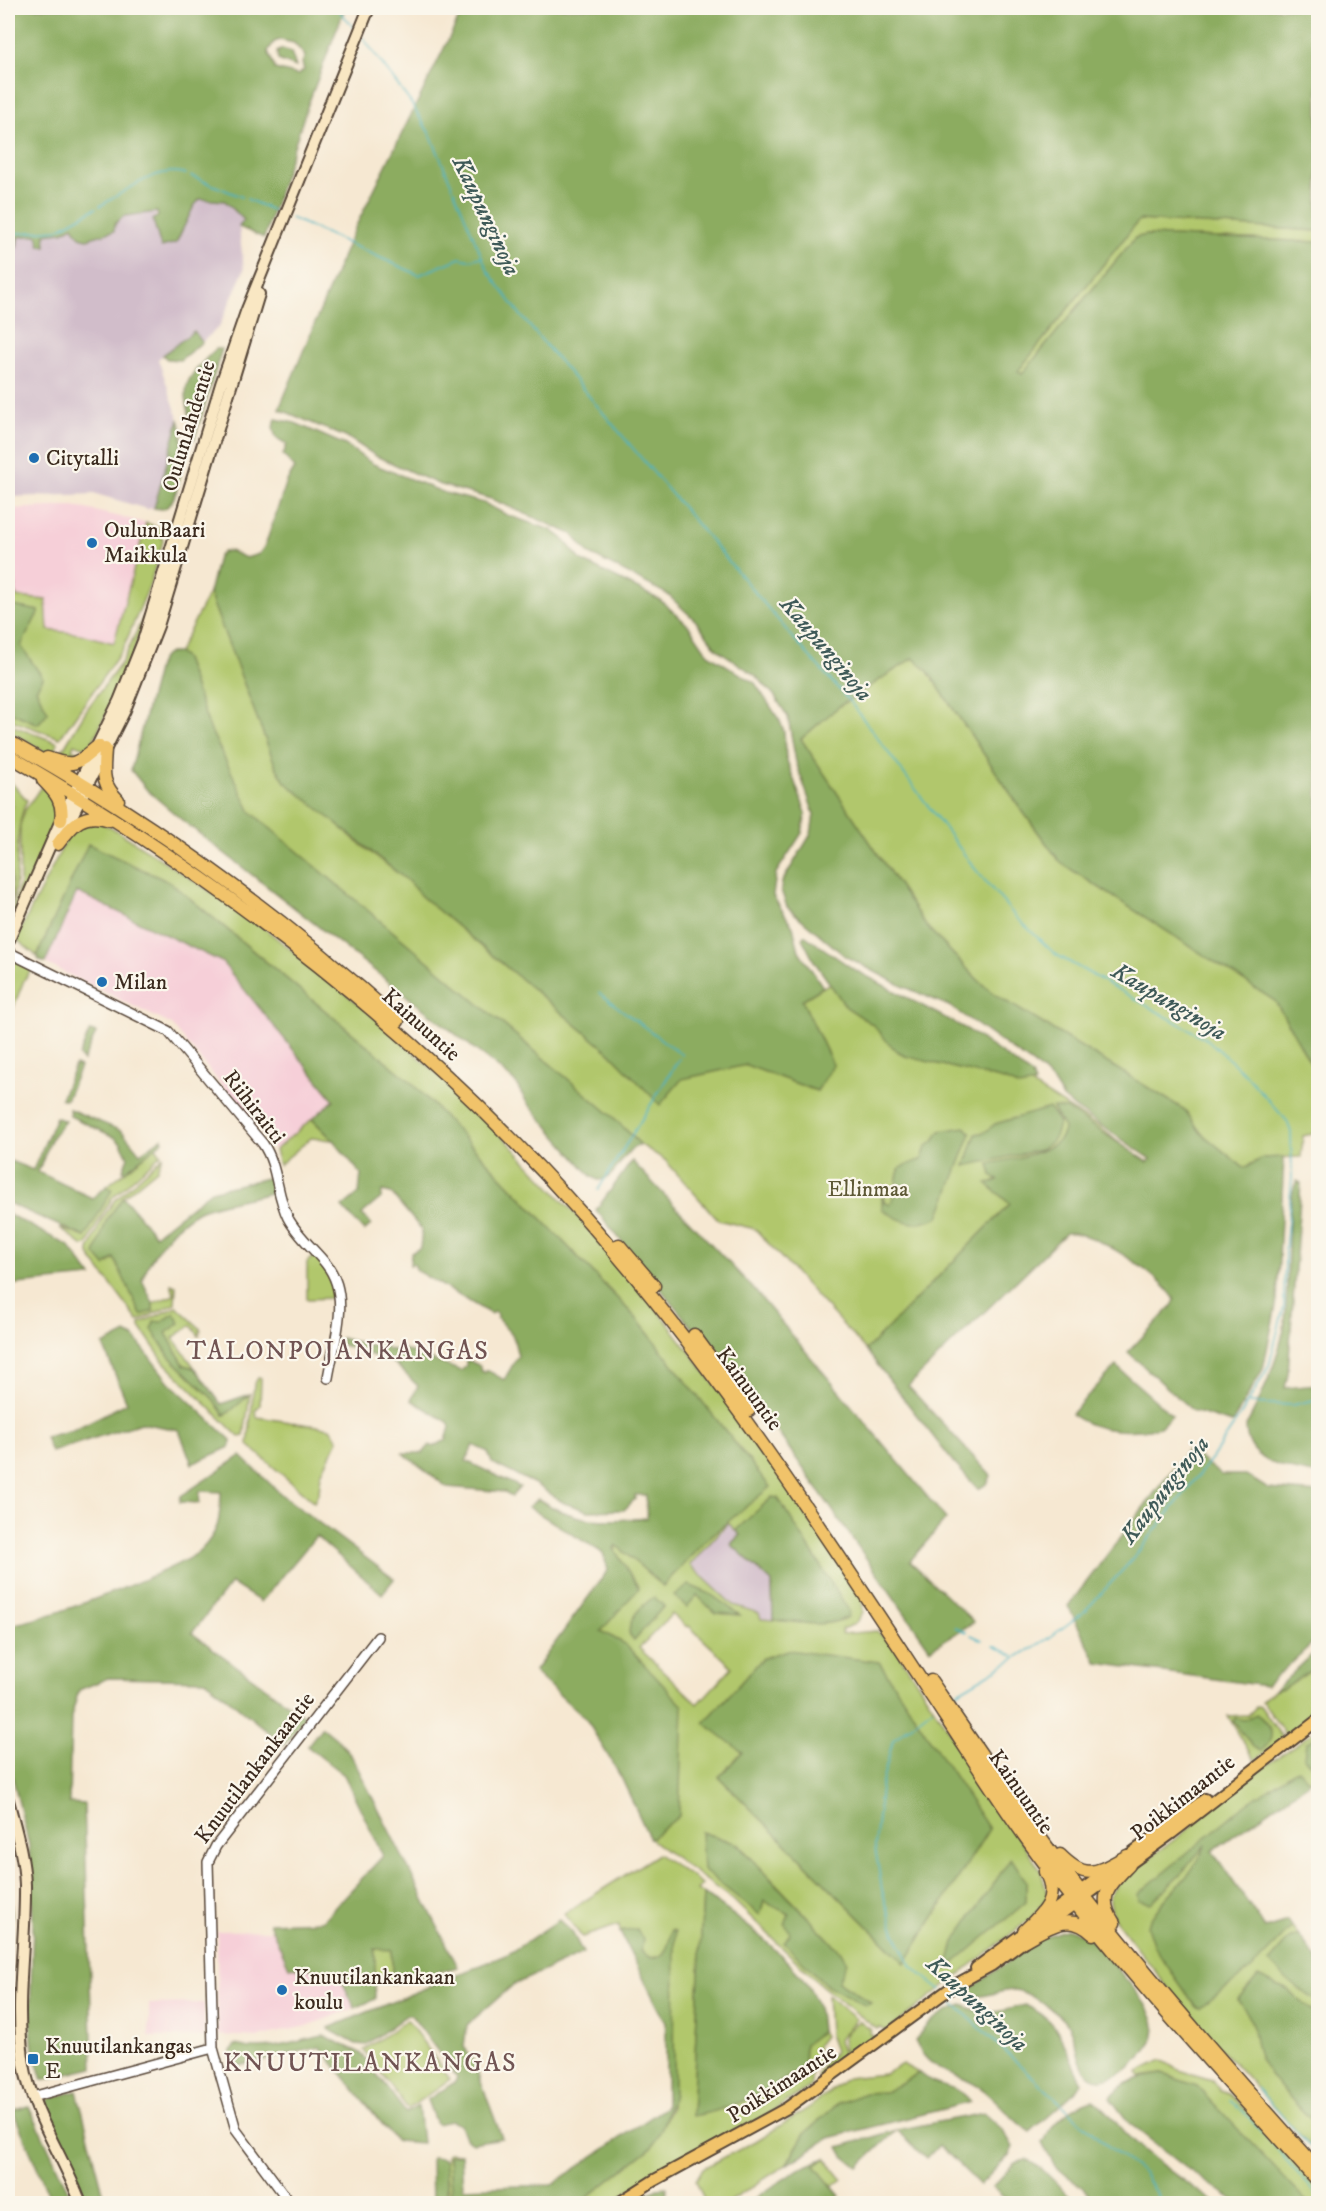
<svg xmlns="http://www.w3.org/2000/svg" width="1326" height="2211" viewBox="0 0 1326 2211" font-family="'IM FELL DW Pica',serif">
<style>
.built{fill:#f6cfd8}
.industrial{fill:#d1bdca}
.green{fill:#b1c76c;stroke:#767845;stroke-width:1.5;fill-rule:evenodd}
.forest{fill:#8cac60;stroke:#646b3f;stroke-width:1.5;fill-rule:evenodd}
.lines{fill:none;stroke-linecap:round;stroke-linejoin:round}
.stream{stroke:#46b3c3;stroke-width:1.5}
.tertiary-casing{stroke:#574639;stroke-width:12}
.secondary-casing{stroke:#574639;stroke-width:14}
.primary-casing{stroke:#574639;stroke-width:14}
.trunk-casing{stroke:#574639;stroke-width:15}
.tertiary{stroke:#fff;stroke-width:9}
.secondary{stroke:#f9e7c3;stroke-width:10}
.primary{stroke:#f1c36a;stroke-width:10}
.trunk{stroke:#f1c36a;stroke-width:12}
.poi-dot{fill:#1f6fb2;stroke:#fbf7ec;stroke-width:2}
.labels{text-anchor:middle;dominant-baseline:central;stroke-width:4.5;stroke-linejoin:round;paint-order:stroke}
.street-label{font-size:22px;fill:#3b2a1e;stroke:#fbf7ec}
.poi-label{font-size:22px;fill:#3b2a1e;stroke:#fbf7ec;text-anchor:start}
.park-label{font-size:22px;fill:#5e5935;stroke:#fbf7ec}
.water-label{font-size:24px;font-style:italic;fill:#3f5a58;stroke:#fbf7ec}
.quarter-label{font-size:26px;letter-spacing:1.5px;fill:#715453;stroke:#fbf7ec}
</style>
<rect width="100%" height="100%" fill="#fbf7ec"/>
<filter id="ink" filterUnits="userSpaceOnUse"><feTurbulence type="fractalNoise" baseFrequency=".0167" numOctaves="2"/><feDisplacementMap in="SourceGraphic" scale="12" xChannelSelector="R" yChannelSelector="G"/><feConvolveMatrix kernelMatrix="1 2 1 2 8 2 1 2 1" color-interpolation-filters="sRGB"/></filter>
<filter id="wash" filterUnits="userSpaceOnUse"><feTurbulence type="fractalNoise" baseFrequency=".008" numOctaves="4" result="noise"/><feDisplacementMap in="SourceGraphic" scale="24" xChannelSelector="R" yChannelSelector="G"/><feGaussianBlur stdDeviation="1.35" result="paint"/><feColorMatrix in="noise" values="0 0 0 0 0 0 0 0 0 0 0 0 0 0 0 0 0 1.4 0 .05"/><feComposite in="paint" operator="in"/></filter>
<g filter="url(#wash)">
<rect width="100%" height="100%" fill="#f6e8d2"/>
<path class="built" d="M73 506 146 523 114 643 80 634 48 630 8 602V509Z
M77 892 222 962 335 1100 275 1150 172 1025 45 963Z
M273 1930 289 1966 337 1971 355 2008 307 2026 258 2037 218 2035 217 1931Z
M204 2003V2037H149V2004Z"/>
<path class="industrial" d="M200 199 225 201 244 221 239 227 244 270 219 327 202 342 193 332 158 359 179 420 154 508 147 509 96 494 8 497V248L17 247V237L37 235 46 245 45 234 62 232 74 226 115 224 124 216 158 211 153 221 161 247 176 243 194 206Z
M8 808 12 899 8 909Z
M728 1523 741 1535 732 1545 790 1599 788 1621 713 1615 681 1574Z"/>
<path class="green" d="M1139 220 1318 231V242L1146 235 1135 238 1022 374 1018 371Z
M146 523 159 528 163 541 150 584 123 649 60 738 8 719V711L38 724 48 712 36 689 43 678 20 646 39 611 8 605V568H13L16 597 46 600 48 630 80 634 114 643Z
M209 593 276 767 356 841 409 882 421 896 610 1053 660 1104 681 1079 746 1065 817 1091 833 1065 802 1000 848 972 1100 1127 1146 1165 988 1184 1010 1204 866 1350 755 1229 718 1220 665 1160 641 1145 613 1117 250 812 210 729 185 659 178 653Z
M148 607 127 672 91 745 86 748 74 744 72 750 82 752 74 760 60 754 87 709 122 662Z
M913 658 927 670 1021 809 1061 863 1276 1001 1318 1076V1133L1303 1136 1301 1157 1263 1158 1244 1168 1201 1133 1185 1110 994 994 977 979 926 926 801 739 838 707Z
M8 724 56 742 58 743 53 752 50 751V755L8 730Z
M8 779 27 800C10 837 24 878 8 916L12 899 8 804 12 807V801L8 797Z
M41 787 48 789 58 814 8 929 20 883V825L25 810Z
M97 821 116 830 254 920 371 1014 441 1077 510 1144 581 1220 654 1305 744 1423 862 1598 863 1612 855 1624 842 1629V1634L877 1631 894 1647 1041 1871 1048 1897 1031 1918 887 2031 879 2027 877 2029 822 1986 733 1900 650 1839 679 1816 625 1644 600 1631 616 1545 663 1586 707 1539 769 1487 636 1318 410 1081 171 883 88 845 37 956 16 939 70 832 74 827ZM728 1523 740 1535 731 1544 772 1582 773 1620 761 1619 759 1613 733 1605 690 1565ZM672 1614 687 1627 689 1626 732 1667 698 1704 639 1648ZM742 1752 905 1963 719 1777ZM701 1832 738 1844 841 1952 838 1981 870 2002 825 1984 789 1914 764 1901 759 1914ZM1026 1881V1902L948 1968Z
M12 958 33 967 24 980 8 1022V959Z
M312 1119 333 1140 311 1138 279 1165 275 1150Z
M156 1147 161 1154 112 1198 100 1218 87 1245 83 1246 60 1228 85 1237 111 1190 107 1186Z
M163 1156 157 1169 123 1197 106 1221 109 1263 114 1258 153 1311V1303L174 1295 171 1284 176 1286 175 1304 138 1321 89 1255V1250L102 1219 114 1201Z
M315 1255 333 1278 335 1298 307 1299V1262Z
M177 1307 201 1329 199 1336 191 1325 173 1338 195 1368 184 1365 166 1333 174 1314 152 1329 169 1356 213 1399 224 1415 250 1394 244 1436 239 1437 164 1362 140 1327V1323Z
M258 1378H261L260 1405 255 1411 257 1417 330 1428 338 1440 321 1474 319 1492 314 1502 248 1445 254 1385Z
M1318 1666V1714L1287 1737 1262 1701C1269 1691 1305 1674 1318 1666Z
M1257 1706 1261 1707 1284 1740 1254 1760 1228 1716 1248 1715Z
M1318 1729V1776L1212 1851 1265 1928 1288 1921 1318 1961V2155L1186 2011 1113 1917 1109 1896 1120 1880 1182 1834 1235 1787Z
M658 1854 702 1884 697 1890 703 1894 692 2115C733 2110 771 2090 804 2066L805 2044 821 2031 824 2036 817 2045 819 2059 811 2072V2086L764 2117 674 2163 610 2203H580L652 2147 671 2108 675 1931 671 1930C671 1934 672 1941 670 1945 666 1956 651 1962 643 1953 638 1948 638 1936 637 1929L620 1932 619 1925 582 1937 564 1914Z
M374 1949H392V1983H375Z
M827 1995 856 2019 838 2041 844 2057 820 2078 817 2075 820 2068 835 2051 829 2034Z
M407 2020 450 2079 408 2109 364 2050Z
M859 2021 871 2030 870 2033 874 2037H880L847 2055C837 2040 846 2031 859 2021Z
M1162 2060 1176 2069 1212 2080 1220 2091 1229 2094 1250 2113 1318 2188V2203H1308L1162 2074 1140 2077 1138 2072Z
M902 2064 919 2073 885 2092 865 2093 805 2133 786 2165 727 2203H705L696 2180 703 2168 756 2141 810 2107 847 2078 885 2074Z
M448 2153 461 2154 449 2156 452 2203H449L445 2164Z
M825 2158 842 2179 832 2187 815 2166Z"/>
<path class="forest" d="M8 8H345L307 107 264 238 239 227 244 220 225 201 200 199 194 206 176 243 161 247 153 220 158 216 157 212 124 216 115 224 114 231 87 239 80 237 73 226 62 232 45 234 46 246H40L37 235 18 237 17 247 8 248ZM280 40 294 43 305 56 302 63 304 70 298 75 275 69 268 51 274 42Z
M464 8H1318V231L1139 220 1018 371 1022 374 1135 238 1146 235 1318 242V1076L1275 1001 1061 863 1021 809 927 670 913 658 838 707 801 739 926 926 977 979 994 994 1185 1110 1201 1133 1244 1168 1263 1158 1284 1157 1277 1301 1263 1369 1232 1423 1193 1411 1128 1352 1172 1306 1175 1300C1163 1277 1092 1229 1066 1233L908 1386 991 1476 987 1484 978 1489 953 1462 866 1350 1010 1204 987 1184 998 1180 992 1175 989 1164C1009 1159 1063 1153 1064 1128L1053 1108 1067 1109 1148 1162 1151 1159 1075 1108 1063 1098 1053 1082 1042 1071 973 1022 949 1006 898 984 845 956 787 907 781 890 782 882 811 834 814 814 796 762 788 717 774 695 756 676 717 649 696 621 667 594 588 553 572 534 491 499 438 484 376 456 350 439 279 409 352 234Z
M282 49 291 52 296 67 278 60 277 52Z
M194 331 202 342 180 360 167 359 163 355Z
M216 349H222L194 440C186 388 174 388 216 349Z
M276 419 295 423 345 445 373 464 445 493 484 503 507 515 551 530 562 538 582 561 660 600 689 626 708 654 755 683 780 721 784 732 786 758 806 813 802 833 776 873 773 896 793 927 799 951 823 987 802 1000 833 1065 817 1091 746 1065 682 1079 660 1105 610 1053 421 896 409 882 285 782 276 767 209 593 218 557 223 552 230 551 246 558 259 554 265 546 287 481 295 468 283 455 287 444 276 438 273 427Z
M179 420C186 438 183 502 163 509L154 508Z
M8 605 39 611 21 646 43 678 36 689 48 712 38 724 8 711Z
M169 653H178L185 659 210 729 251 812 613 1117 641 1145C621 1148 618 1181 598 1180L591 1176 526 1101 515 1082 495 1065 182 820 147 790 131 770 158 666 162 658Z
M88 844 171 883 410 1081 636 1318 770 1487 707 1539 663 1586 616 1545 614 1549 639 1588 601 1631 625 1644 683 1706 679 1816 650 1839 621 1777 586 1719 534 1672 608 1570 603 1553 528 1507 538 1499C577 1524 602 1521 647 1518L646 1495H635V1499L624 1510 588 1511 564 1503 535 1484 492 1463 488 1452 473 1445 466 1461 520 1487 512 1496 505 1492 447 1487 403 1453H423L430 1445 433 1447 446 1440 450 1427 448 1422 411 1400 418 1386 394 1363 340 1344 341 1338 369 1345H384L387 1349 399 1351 403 1349 461 1371 466 1366V1359L480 1366V1370L485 1373 487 1370 504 1380 518 1356 513 1336 497 1318 498 1315 494 1312 491 1314 417 1271 414 1264 410 1265 411 1253 420 1248 422 1230 391 1193 382 1191 381 1198 362 1214 371 1225 364 1231 342 1207 359 1193 361 1174 333 1140 312 1119 334 1100 222 962 77 892 45 963 39 960 37 956Z
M804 935 855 970 968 1030 1032 1075 1035 1084 1019 1087 1004 1080 905 1056 894 1049 872 1024 846 1007 814 961 802 938Z
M90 1031 96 1033 83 1061 79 1056Z
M75 1065 80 1067 66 1100 61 1098Z
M1049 1108 1059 1122C1057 1137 1053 1142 1040 1150L965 1166 976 1134 985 1132 995 1124Z
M69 1109 122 1131 140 1153 162 1138 163 1141 125 1171 123 1170 128 1157 121 1143 114 1137 70 1116Z
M56 1117 65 1121 52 1137 38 1172 92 1198 107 1186 112 1190 85 1237 8 1203V1160L33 1170Z
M965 1127 971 1133 939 1217C915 1228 902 1223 882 1209V1184L884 1202 890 1205C898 1195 894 1180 900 1168L922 1159 926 1147 934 1141 940 1131Z
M632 1161 751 1286 946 1519 910 1561 974 1622 930 1649 779 1434 596 1210Z
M271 1177 274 1192C254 1198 214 1203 197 1212 172 1226 151 1254 142 1280L153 1303V1311L141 1315 114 1258 105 1266 95 1254 106 1221 123 1197 155 1235 211 1191Z
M1297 1181 1301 1183 1288 1374 1285 1388 1318 1385V1475C1290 1469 1246 1465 1246 1426 1263 1395 1277 1363 1284 1328 1290 1298 1284 1198 1297 1181Z
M8 1214 69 1246 92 1277 8 1285Z
M174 1314 180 1323 166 1333 184 1365 195 1368 221 1404 250 1394 227 1414 224 1415 213 1399 169 1356 152 1329 154 1321 161 1322Z
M126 1333 135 1338 169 1382 231 1440 230 1447 192 1464 179 1430 141 1423 51 1452 45 1437 73 1430 127 1403 103 1345Z
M1116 1366 1172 1415 1160 1427C1131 1433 1096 1433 1071 1414Z
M1188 1449 1221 1475H1246L1268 1489 1318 1493V1638L1266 1686 1097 1663 1068 1606Z
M241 1456 282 1495 394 1579 382 1594 316 1536 261 1602 231 1583 192 1633 305 1717 284 1745 205 1680 108 1678 79 1690 71 1717 69 1803 84 1804 93 2068 42 2080 33 2050 30 2018 33 1925 29 1845 8 1758V1624C30 1627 185 1567 201 1550 220 1530 220 1519 221 1492L200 1491 199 1503 180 1502 181 1496Z
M772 1497 778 1498 849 1611 848 1617C823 1629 800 1622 773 1620L772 1582 731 1544 740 1535 736 1530Z
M689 1585 710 1594 740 1615 715 1613 697 1595 687 1607 674 1596Z
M654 1597 664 1606 634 1640 629 1634C629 1617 641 1606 654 1597Z
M1318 1649V1666L1284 1688 1275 1690Z
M788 1650 879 1662 989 1829 905 1963 719 1777 742 1752 704 1723 763 1658Z
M1256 1714C1272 1724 1278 1738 1261 1751L1253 1747 1233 1721 1235 1718 1244 1720Z
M322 1727 339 1741 352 1757 458 1967 392 1983V1950L375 1949V1999L355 2008 337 1971 289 1967 269 1923 322 1921 383 1856 344 1775 307 1746Z
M1318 1735V1772L1304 1757 1306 1744Z
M1298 1769 1310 1782 1212 1851 1265 1928 1288 1921 1292 1927 1250 1970 1200 2008 1196 2007 1154 1947 1147 1926C1163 1893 1192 1881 1206 1844L1180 1875 1151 1903 1139 1900 1138 1894 1242 1807Z
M701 1832 737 1844 841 1952 847 1962 838 1981 871 2003 866 2006 825 1984 784 1943 790 1933 785 1924 789 1914 764 1901 760 1915 703 1870Z
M1011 1858 1026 1881V1902L947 1969 954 1942Z
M8 1882 12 1914 8 1970Z
M703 1894C736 1915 799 1963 815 1999 820 2009 820 2020 821 2031L805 2044 804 2066C771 2090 733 2110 692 2116Z
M559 1920 572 1932 583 1953 513 1985 467 2025 464 2047 472 2058 502 2138 472 2143 465 2138 460 2125 451 2121 436 2124 427 2100 455 2082 457 2077 411 2015H407L366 2045 356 2044 330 2030 329 2028 508 1954Z
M637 1929 643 1940 641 1951C660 1970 670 1947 671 1930L675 1931 674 2094 661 2130 652 2147 580 2203H452L449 2156 461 2154 463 2188 551 2185 666 2107V2023L620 1932Z
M1068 1929C1073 1931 1080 1933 1085 1936 1098 1944 1150 2005 1154 2020 1158 2037 1147 2053 1134 2063 1126 2071 1114 2078 1102 2079 1077 2081 1078 2040 1068 2025 1061 2014 1026 1989 1012 1990 990 1992 987 2000 963 1994L1041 1938Z
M1299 1935 1318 1961V2002L1287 1980 1269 1962 1289 1939Z
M1258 1976 1288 1990 1318 2016V2127C1299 2106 1274 2085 1261 2060 1250 2039 1258 2018 1237 2001Z
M962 2005C989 2017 997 2012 1025 2005 1067 2024 1061 2047 1082 2082L1078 2089 1030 2132C1013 2121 1001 2104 985 2091 958 2070 931 2077 915 2041 927 2022 940 2012 962 2005Z
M324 2036 361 2053 406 2113 418 2106 422 2143 396 2141 320 2047 234 2067 229 2054 235 2045C268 2054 292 2041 324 2036Z
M919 2073C935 2088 958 2083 971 2102L829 2138 786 2165 805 2133 839 2103 865 2093 885 2092Z
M1162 2074 1197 2086 1308 2203H1238L1185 2167 1129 2123 1110 2098C1123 2081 1141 2077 1162 2074Z
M77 2091 106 2203H88L46 2106 48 2099Z
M1093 2100C1109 2109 1115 2124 1129 2137 1155 2162 1186 2182 1215 2203H1096L1084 2189 1054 2165 1042 2143C1054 2123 1070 2106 1093 2100Z
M29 2106 73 2201 74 2203H52L13 2111Z
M984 2113 1003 2130 1013 2147 1009 2155 980 2185 939 2145 926 2159 897 2130 858 2167 844 2156 839 2147 897 2130Z
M431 2157 442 2158 445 2162 447 2203H432Z
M825 2158 815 2166 840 2196 831 2203H748L799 2169Z
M1026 2160 1041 2168 1076 2203H1010L992 2187 1015 2163Z
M667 2187 666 2203H632L657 2188Z"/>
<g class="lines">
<path class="stream" d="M337 8 356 30
M363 38 411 103 431 136 488 271 522 317 795 640 852 704 976 870 1015 916 1055 954 1208 1040 1244 1073 1287 1121 1291 1132 1292 1177 1285 1252 1284 1306 1269 1366 1241 1414 1212 1458 1131 1561 1084 1612 1049 1638 948 1698
M191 176 242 197
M247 199 281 214
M100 206C124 193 157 164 186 174
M291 218 419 275 460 258 469 260 481 257
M8 234 57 230 96 208
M599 993 682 1055
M598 1190 679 1059
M1248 1403 1293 1405 1318 1399
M955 1627 966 1632
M971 1635 982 1640
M994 1646 1014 1656
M932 1709 893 1740 881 1787 875 1847 882 1890 895 1933 912 1967 941 1990
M946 1996 1099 2139 1144 2174 1162 2204
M1257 2088 1318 2156
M1230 2101 1242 2110 1318 2196"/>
</g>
</g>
<g filter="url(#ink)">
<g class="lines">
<g class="tertiary-casing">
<path id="tertiary" d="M8 952 168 1031 263 1144C278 1166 276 1194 288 1218 297 1235 314 1249 326 1264 352 1296 334 1341 328 1378
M32 2097 213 2048
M291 2204 236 2130 213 2048 208 1862 216 1846 378 1637"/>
</g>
<g class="secondary-casing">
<path id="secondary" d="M63 834 125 710 158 626 259 294
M8 942 61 820 119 701 143 641 221 384 246 312 369 8
M8 1800C15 1827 24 1856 25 1885 26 1945 14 2004 24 2064 32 2114 64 2156 81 2204"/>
</g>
<g class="primary-casing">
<path id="primary" d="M1043 1927 1172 1833 1318 1720
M976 1968 1205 1799
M617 2204 653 2181 787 2108 955 1985 992 1965 1030 1937"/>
</g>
<g class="trunk-casing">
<path id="trunk" d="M8 741C147 818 280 914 398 1021
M105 749C104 773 100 781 118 800
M8 755C220 878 417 1029 581 1213 719 1368 830 1542 944 1715 971 1756 997 1798 1026 1838 1114 1960 1218 2070 1318 2182
M47 758C74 768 77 764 98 746
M43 780C56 793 64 802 61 820
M58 844C73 824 83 811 110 820
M619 1245 654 1286
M694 1335 749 1410
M931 1681C983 1757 1035 1834 1093 1907 1165 1997 1241 2084 1318 2169
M1060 1855C1087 1882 1097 1872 1127 1856
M1114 1923C1096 1896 1110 1885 1129 1865
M1024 1931C1043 1913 1060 1898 1045 1872
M1025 1940C1049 1927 1070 1911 1093 1934"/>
</g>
<use href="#tertiary" class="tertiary"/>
<use href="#secondary" class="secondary"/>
<use href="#primary" class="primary"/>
<use href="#trunk" class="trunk"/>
</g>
</g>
<g class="poi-dot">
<circle cx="34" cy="458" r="6"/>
<circle cx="92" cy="543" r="6"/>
<circle cx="102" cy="982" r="6"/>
<circle cx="282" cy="1990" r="6"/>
<rect x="27" y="2053" width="12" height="12" rx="3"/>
</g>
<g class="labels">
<g class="street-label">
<text transform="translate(189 426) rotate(-73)">Oulunlahdentie</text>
<text transform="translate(421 1025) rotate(42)">Kainuuntie</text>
<text transform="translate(254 1107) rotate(52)">Riihiraitti</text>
<text transform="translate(749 1389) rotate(54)">Kainuuntie</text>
<text transform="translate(255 1768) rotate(-53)">Knuutilankankaantie</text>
<text transform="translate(1021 1792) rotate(55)">Kainuuntie</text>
<text transform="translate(1183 1798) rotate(-38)">Poikkimaantie</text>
<text transform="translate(782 2084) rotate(-33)">Poikkimaantie</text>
</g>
<g class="poi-label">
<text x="46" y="458">Citytalli</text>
<text x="104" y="530">OulunBaari<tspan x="104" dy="25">Maikkula</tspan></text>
<text x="114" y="982">Milan</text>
<text x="294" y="1977">Knuutilankankaan<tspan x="294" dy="25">koulu</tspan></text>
<text x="45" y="2046">Knuutilankangas<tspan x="45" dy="25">E</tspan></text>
</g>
<g class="park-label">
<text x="868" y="1189">Ellinmaa</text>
</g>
<g class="water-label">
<text transform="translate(486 216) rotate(65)">Kaupunginoja</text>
<text transform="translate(826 649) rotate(50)">Kaupunginoja</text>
<text transform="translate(1169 1002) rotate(31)">Kaupunginoja</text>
<text transform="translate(1165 1490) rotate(-52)">Kaupunginoja</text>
<text transform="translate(977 2004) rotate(43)">Kaupunginoja</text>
</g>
<g class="quarter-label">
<text x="338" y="1351">TALONPOJANKANGAS</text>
<text x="370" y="2063">KNUUTILANKANGAS</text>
</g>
</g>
<rect width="1326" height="2211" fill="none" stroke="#fbf7ec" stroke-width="30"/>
</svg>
